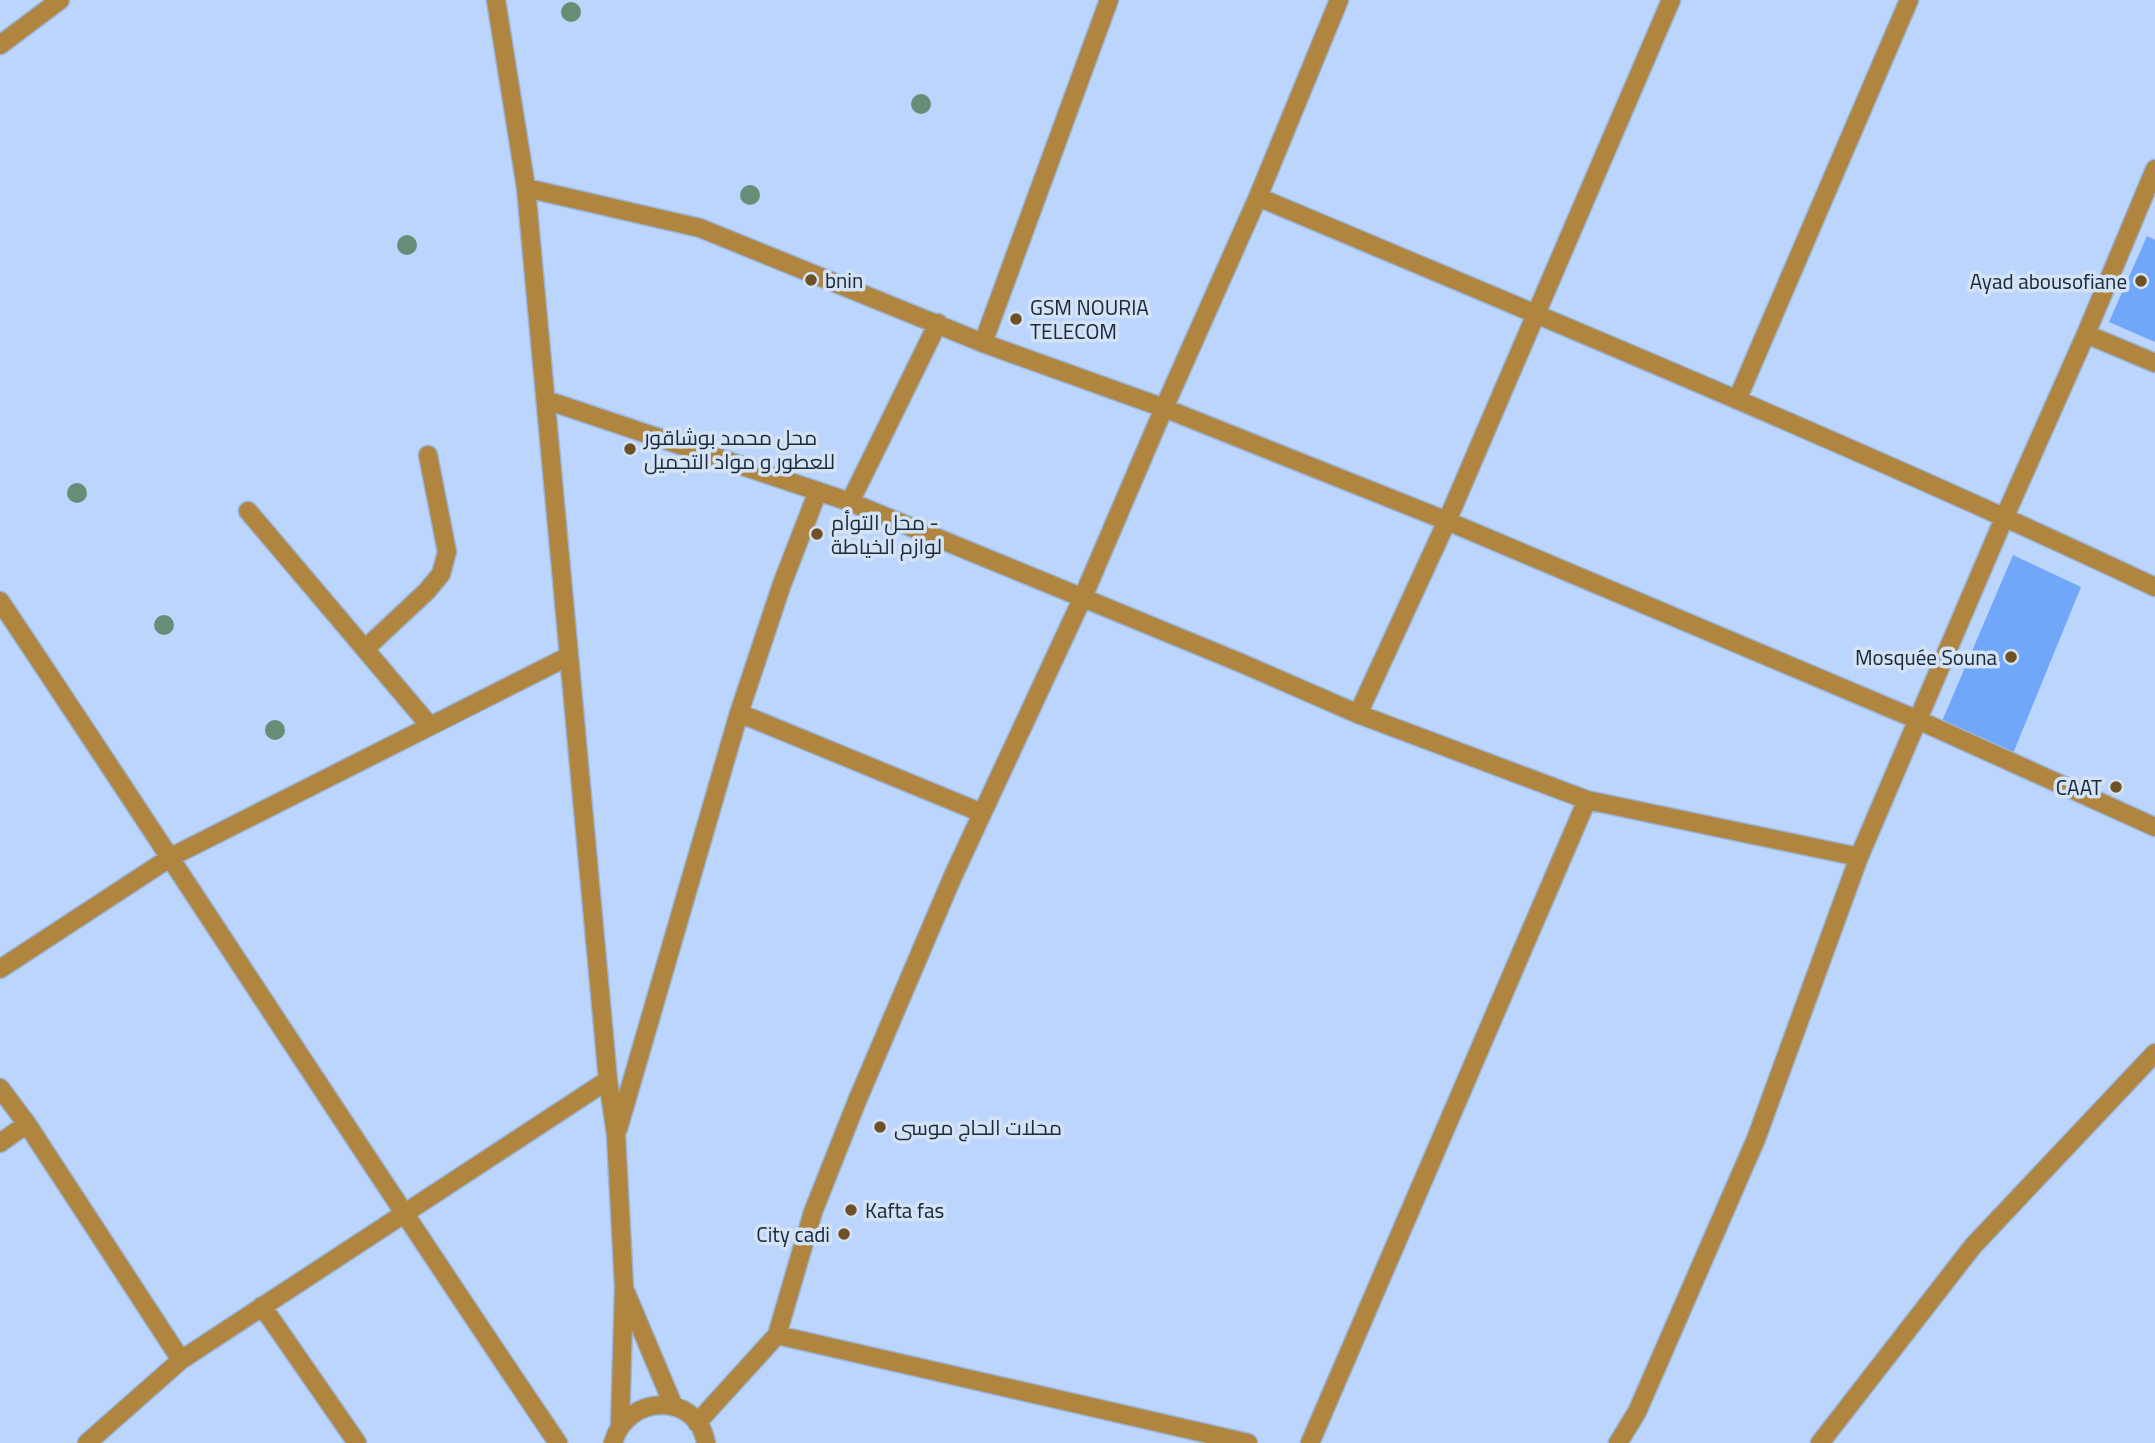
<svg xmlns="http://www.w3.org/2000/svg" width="2155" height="1443" viewBox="0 0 2155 1443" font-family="Georgia,Cairo,serif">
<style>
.building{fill:#70a7f8}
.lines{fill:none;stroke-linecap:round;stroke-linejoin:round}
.minor-casing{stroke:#9bb3d6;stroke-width:21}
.minor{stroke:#af853f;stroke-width:18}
.tree{fill:#668e76}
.poi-dot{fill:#6e5225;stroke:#d4e2f6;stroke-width:2.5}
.labels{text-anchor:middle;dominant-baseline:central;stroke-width:7;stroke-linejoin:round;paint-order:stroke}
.poi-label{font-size:21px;fill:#1d2a3c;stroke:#d4e2f6;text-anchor:start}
</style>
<rect width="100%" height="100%" fill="#bbd5fd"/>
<path class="building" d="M2147 236 2155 240V342L2109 322Z
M2013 555 2081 587 2012 756 1940 726Z"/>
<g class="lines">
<g class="minor-casing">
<path id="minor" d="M496 0 526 188 608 1080 616 1135 624 1287 620 1425
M0 45 60 0
M526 188 700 228 983 343 1164 408 1447 521 1918 720 2155 827
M1258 197C1559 324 1860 448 2155 587
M2086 334 2155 363
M983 343 1109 0
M546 400 850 502 1241 663 1358 714 1587 800 1859 857
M1737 400 1909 0
M850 502 938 323
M248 511 430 726
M0 601C187 881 369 1164 558 1443
M365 649 427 591 441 574 447 552 428 455
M739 713 982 813
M1358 714 1447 521 1671 0
M0 969 171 857 569 656
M0 1088 27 1124 181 1360
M618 1129 739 713 782 584 818 491
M0 1143 27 1124
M626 1293 674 1407
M262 1306 357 1443
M777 1335 1248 1443
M697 1423 777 1335 813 1212 857 1101 953 876 1083 597 1164 408 1258 197 1339 0
M87 1443 181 1360 608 1080
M613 1443C626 1394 697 1391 706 1443
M1310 1443 1587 800
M1618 1443 1637 1412 1756 1139 1859 857 2005 516 2086 334 2155 169
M1820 1443 1973 1246 2155 1053"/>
</g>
<use href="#minor" class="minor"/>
</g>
<g class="tree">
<circle cx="571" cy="12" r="10"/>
<circle cx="921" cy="104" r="10"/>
<circle cx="750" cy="195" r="10"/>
<circle cx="407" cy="245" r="10"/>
<circle cx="77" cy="493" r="10"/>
<circle cx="164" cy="625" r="10"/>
<circle cx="275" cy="730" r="10"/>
</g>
<g class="poi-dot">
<circle cx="811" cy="280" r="7"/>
<circle cx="2141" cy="281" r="7"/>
<circle cx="1016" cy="319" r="7"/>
<circle cx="630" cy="449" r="7"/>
<circle cx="817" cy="534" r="7"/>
<circle cx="2011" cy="657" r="7"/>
<circle cx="2116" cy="787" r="7"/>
<circle cx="880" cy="1127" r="7"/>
<circle cx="851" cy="1210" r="7"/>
<circle cx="844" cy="1234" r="7"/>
</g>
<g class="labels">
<g class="poi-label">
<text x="825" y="280">bnin</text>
<text x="2127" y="281" text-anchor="end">Ayad abousofiane</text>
<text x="1030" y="307">GSM NOURIA<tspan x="1030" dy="24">TELECOM</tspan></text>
<text x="644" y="437">محل محمد بوشاقور<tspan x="644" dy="24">للعطور و مواد التجميل</tspan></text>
<text x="831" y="522">محل التوأم -<tspan x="831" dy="24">لوازم الخياطة</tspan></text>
<text x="1997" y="657" text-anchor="end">Mosquée Souna</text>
<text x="2102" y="787" text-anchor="end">CAAT</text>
<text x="894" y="1127">محلات الحاج موسى</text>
<text x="865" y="1210">Kafta fas</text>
<text x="830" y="1234" text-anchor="end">City cadi</text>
</g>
</g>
</svg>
